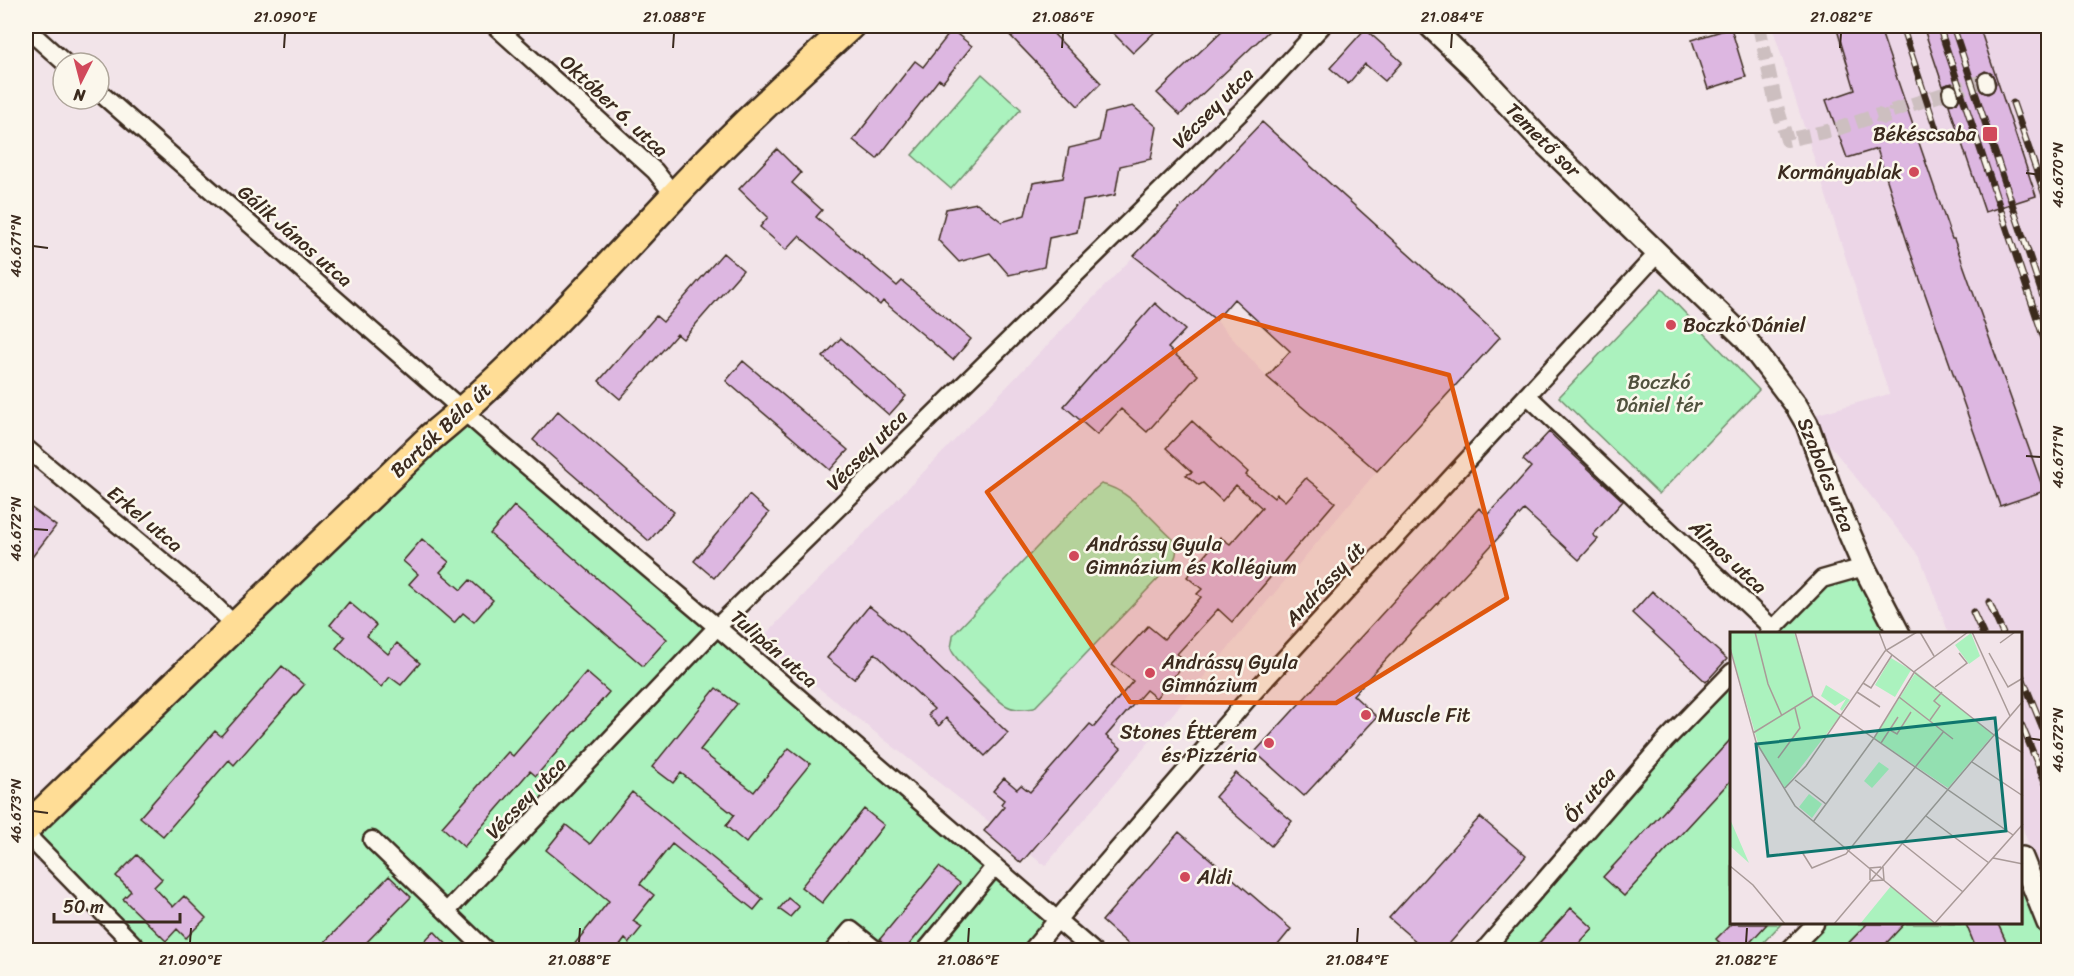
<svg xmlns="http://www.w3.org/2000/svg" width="2074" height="976" viewBox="0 0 2074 976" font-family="Sriracha,sans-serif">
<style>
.built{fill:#ecd6e7}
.green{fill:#abf2be;stroke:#738e6e;stroke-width:1.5}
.building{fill:#ddb7e1;stroke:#3b2a1e;stroke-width:1.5;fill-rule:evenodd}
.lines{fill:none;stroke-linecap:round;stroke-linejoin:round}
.pedestrian-tunnel{stroke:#cdbfc0;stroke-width:14;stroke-dasharray:14 7;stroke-linecap:butt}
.pedestrian-casing{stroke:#3b2a1e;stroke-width:18}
.minor-casing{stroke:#3b2a1e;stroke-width:21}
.tertiary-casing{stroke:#3b2a1e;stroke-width:26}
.primary-casing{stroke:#3b2a1e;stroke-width:32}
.pedestrian{stroke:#fbf7ec;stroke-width:14}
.minor{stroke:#fbf7ec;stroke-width:16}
.tertiary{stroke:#fbf7ec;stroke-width:21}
.primary{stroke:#ffdd96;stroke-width:27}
.rail-casing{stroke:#3b2a1e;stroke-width:7}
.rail{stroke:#fbf7ec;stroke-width:4.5;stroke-dasharray:14;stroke-linecap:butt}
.marked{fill:#df570d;fill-opacity:0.2;stroke:#df570d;stroke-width:4.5;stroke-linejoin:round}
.ticks{fill:none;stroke:#3b2a1e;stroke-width:2}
.poi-dot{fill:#d1495b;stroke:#fbf7ec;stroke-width:2}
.labels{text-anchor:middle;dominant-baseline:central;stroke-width:5;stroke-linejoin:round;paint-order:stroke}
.street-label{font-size:20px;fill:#3b2a1e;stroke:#fbf7ec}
.poi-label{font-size:20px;fill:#3b2a1e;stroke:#fbf7ec;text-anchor:start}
.park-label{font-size:20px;fill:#51523e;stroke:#fbf7ec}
.inset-road{fill:none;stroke:#a99a98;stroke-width:1.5}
.view{fill:#0f766e;fill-opacity:0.15;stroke:#0f766e;stroke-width:3}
.inset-edge{fill:none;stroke:#3b2a1e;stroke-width:3}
.neatline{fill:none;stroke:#3b2a1e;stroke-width:2}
.ticks-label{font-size:15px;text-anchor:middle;fill:#3b2a1e}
</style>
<rect width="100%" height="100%" fill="#f2e4e9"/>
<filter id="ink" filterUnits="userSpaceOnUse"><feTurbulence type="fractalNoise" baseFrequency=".0167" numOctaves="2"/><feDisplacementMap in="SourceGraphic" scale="12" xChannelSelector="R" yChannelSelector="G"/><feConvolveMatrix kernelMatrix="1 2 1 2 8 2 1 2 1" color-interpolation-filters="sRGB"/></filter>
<g filter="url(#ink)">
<path class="built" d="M1772 26H2048V898L2022 826V634H1949L1920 557 1807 417 1889 394Z
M1134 256 1216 320 1267 377 1377 471 1045 866 759 641Z"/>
<path class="green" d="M982 74 1021 109 951 189 912 155Z
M1662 289 1759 390 1659 494 1559 397Z
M466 418 1053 920 1029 950H143L27 832Z
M1101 484C1131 490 1152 521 1174 540 1178 550 1177 556 1171 565L1034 708C1025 709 1015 711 1007 706 997 701 954 659 951 649 951 646 953 639 953 635L1084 498Z
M1863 570 1896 634H1772L1823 581Z
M1732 675V738L1604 877 1624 896 1732 779V924H1781L1756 950H1572L1593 928 1571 908 1532 950H1485Z
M2022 864 2048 931V950H2010L1998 924H2022Z
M1804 924H1867L1841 950H1778Z
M1904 924H1966L1977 950H1879Z"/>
<path class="building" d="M1001 26H1046L1101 83 1078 106Z
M1106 26H1161L1133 53Z
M1227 26H1274L1180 115 1157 93Z
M1836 26H1879L1952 239H1954L2044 491 2000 506 1911 254 1877 149 1847 158 1826 100 1855 90Z
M1923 26H1979L2036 196 1985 212 1949 105 1958 102 1960 98 1959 90 1952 83 1943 86ZM1985 71 1992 74 1996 83 1993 91 1988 94 1981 91 1977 82 1980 74Z
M1731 28 1746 77 1708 89 1692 40Z
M1365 29 1402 62 1385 81 1365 64 1348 84 1330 68Z
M952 30 972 46 943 82 939 79 877 159 853 140 915 61 923 67Z
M1133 106 1157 127 1151 159 1120 166 1115 195 1083 201 1077 232 1049 238 1044 267 1009 275 990 253 959 262 938 240 946 209 977 203 1002 222 1025 215 1033 183 1063 178 1069 148 1099 141 1105 113Z
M1262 122 1500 337 1377 471 1267 377 1290 351 1234 299 1216 320 1134 256Z
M777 149 801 173 792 183 822 210 816 217 897 286 902 281 971 339 953 360 883 301 880 305 799 236 786 250 760 227 768 217 739 189Z
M723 253 743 270 683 339 677 334 620 399 599 381 656 316 663 322Z
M1155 303 1185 330 1168 348 1198 375 1147 432 1121 409 1097 435 1064 406Z
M841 338 906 396 889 415 823 357Z
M743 361 848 450 830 470 726 381Z
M558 411 674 512 649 541 533 440Z
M1192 421 1248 472 1246 475 1274 498 1277 494 1285 501 1306 478 1335 502 1232 622 1218 609 1177 654 1187 661 1156 698 1146 690 1106 736 1121 748 1021 863 984 831 1004 807 1001 804 1004 800 993 791 1004 778 1017 789 1021 785 1030 792 1090 724 1094 727 1133 681 1112 665 1148 626 1164 639 1201 597 1197 594 1202 589 1187 577 1220 537 1230 544 1262 508 1236 485 1222 501 1203 483 1199 485 1186 475 1192 472 1166 448Z
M1549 432 1623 501 1593 535 1598 539 1579 560 1524 510 1353 695 1377 717 1304 796 1255 752 1479 508 1487 515 1507 494 1531 467 1523 460Z
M749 495 769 513 714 578 694 561Z
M26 504 56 526 26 565Z
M514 506 667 639 643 666 490 534Z
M422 539 449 562 440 572 461 590 470 580 493 600 474 622 463 613 454 623 409 584 418 574 403 561Z
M1652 591 1727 659 1706 682 1632 613Z
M349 602 376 625 367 636 388 654 397 643 420 663 401 685 390 677 381 687 336 648 345 637 330 625Z
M869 606 903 633 1008 733 985 756 946 718 939 726 928 715 934 709 875 653 854 679 827 658Z
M282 666 304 685 234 765 229 760 163 836 140 817 215 731 221 736Z
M586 672 609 692 536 776 530 771 464 847 442 827 508 752 513 756Z
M716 688 737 704 700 750 754 792 789 748 810 764 746 843 726 826 734 815 681 773 673 783 652 767Z
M1732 738V779L1624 896 1603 877Z
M1236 773 1292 821 1271 846 1215 797Z
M632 792 763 899 754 910 672 844 640 884 654 895 633 921 642 927 629 943 625 939 616 951H569L609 901 546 850 566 825 590 844Z
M864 809 884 825 822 903 801 887Z
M1480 817 1526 856 1443 951H1427L1389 918Z
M1179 832 1291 929 1273 951H1136L1102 921Z
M137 855 162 879 154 887 173 907 184 896 206 918 186 938 177 929 166 941 123 899 131 891 116 876Z
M939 867 960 883 904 951H886L885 946 880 939Z
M389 876 411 897 358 951H316Z
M788 898 799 907 790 917 779 909Z
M1571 908 1593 928 1572 951H1532Z
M1731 924H1767L1742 951H1715L1721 944 1716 939Z
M1867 924H1904L1879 951H1841Z
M1966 924H1998L2010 951H1977Z
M434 931 453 951H415Z"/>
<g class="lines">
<path class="pedestrian-tunnel" d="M1759 26 1775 100 1787 140 1837 129 1878 115 1884 118 1894 114 1895 109
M1892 111 1986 80"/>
<g class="pedestrian-casing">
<path id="pedestrian" d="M1986 80 1987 85
M1950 92 1951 96"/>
</g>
<g class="minor-casing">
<path id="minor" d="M495 26 655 171 674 195
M26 28 65 63
M99 92 500 443 717 627 1092 950
M1527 395 1773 629
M26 448 209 600 236 626
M1768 634 1822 579 1864 567
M26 834 139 950
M372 840 486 950
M447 911 717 627 1253 100 1322 26
M834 950 851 930 876 950
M926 950 995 866
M1032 950 1073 901 1252 694 1657 254
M1484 950 1665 741 1732 672
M1789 950 1815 924"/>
</g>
<g class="tertiary-casing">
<path id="tertiary" d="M1430 26 1478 72 1540 139 1745 338 1796 405 1807 424 1834 498 1864 567 1899 634
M2022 858 2048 923"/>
</g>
<g class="primary-casing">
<path id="primary" d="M26 828 431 437C519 365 595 280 673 197 729 137 790 81 850 26"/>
</g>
<use href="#pedestrian" class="pedestrian"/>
<use href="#minor" class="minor"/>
<use href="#tertiary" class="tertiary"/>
<use href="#primary" class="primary"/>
<g class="rail-casing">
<path id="rail" d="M1902 26 1936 129
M1939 26 2048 351
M1953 26 2048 312
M2046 26 2048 34
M2013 103 2048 204
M1989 602 2003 634
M1973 612 1983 634
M2022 677 2048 741
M2022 726 2048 789"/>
</g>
<use href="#rail" class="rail"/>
</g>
</g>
<path class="marked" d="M1223 315 1449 375 1507 598 1336 703 1130 702 987 492Z"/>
<path class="ticks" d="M284 48 285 33M673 48 674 33M1062 48 1063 33M1451 48 1452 33M1840 48 1841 33M2026 173 2041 175M33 246 48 248M2026 456 2041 457M33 529 48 530M2026 738 2041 740M33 811 48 813M190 943 191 928M579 943 580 928M968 943 969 928M1357 943 1358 928M1746 943 1747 928"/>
<g class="poi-dot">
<rect x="1982" y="126" width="16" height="16" rx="3"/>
<circle cx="1914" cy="172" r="6"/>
<circle cx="1671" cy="325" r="6"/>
<circle cx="1074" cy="556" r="6"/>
<circle cx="1150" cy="673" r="6"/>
<circle cx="1366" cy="715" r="6"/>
<circle cx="1269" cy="743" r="6"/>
<circle cx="1185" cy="877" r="6"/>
</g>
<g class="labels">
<g class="street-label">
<text transform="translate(614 106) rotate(43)">Október 6. utca</text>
<text transform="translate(1213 108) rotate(-45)">Vécsey utca</text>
<text transform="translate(1543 140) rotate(45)">Temető sor</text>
<text transform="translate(295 236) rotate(41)">Gálik János utca</text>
<text transform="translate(441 430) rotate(-43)">Bartók Béla út</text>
<text transform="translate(867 450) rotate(-45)">Vécsey utca</text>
<text transform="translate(1826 475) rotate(68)">Szabolcs utca</text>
<text transform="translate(145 519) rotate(40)">Erkel utca</text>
<text transform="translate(1728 557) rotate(43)">Álmos utca</text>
<text transform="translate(1325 584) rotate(-47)">Andrássy út</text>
<text transform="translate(774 649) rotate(41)">Tulipán utca</text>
<text transform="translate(1590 795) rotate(-49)">Őr utca</text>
<text transform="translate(526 798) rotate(-46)">Vécsey utca</text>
</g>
<g class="poi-label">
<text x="1976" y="134" text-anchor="end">Békéscsaba</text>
<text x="1902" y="172" text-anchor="end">Kormányablak</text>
<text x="1683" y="325">Boczkó Dániel</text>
<text x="1086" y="544">Andrássy Gyula<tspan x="1086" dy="23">Gimnázium és Kollégium</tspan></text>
<text x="1162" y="662">Andrássy Gyula<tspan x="1162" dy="23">Gimnázium</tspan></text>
<text x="1378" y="715">Muscle Fit</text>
<text x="1257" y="732" text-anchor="end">Stones Étterem<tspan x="1257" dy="23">és Pizzéria</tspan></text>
<text x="1197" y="877">Aldi</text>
</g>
<g class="park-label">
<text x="1659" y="382">Boczkó<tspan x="1659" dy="23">Dániel tér</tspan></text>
</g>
</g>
<g transform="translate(1730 632)">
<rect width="292" height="292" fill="#f2e4e9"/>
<path d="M0 0H64L83 64 111 83 55 156 30 118 0 15ZM241 1 250 24 239 32 225 13ZM161 26 181 38 165 65 145 53ZM186 40 263 103 218 156 144 106ZM96 53 120 68 112 79 110 77 116 67 105 74 91 64ZM149 130 159 137 142 156 134 149ZM79 162 92 172 82 186 69 175ZM0 187 19 231 0 214ZM161 254 205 292H130Z" fill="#abf2be"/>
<path class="inset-road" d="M25 0 38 52 52 84M65 0 83 64 283 203M149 0 156 18 264 103 293 121M190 0 204 24M242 0 280 84M270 11 285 0M0 16 26 110 65 174 206 292M259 21 278 55 293 46M133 51 141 56 162 23M205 55 237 31 229 21M127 60 150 75M169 65 223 107M200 88 210 74 204 69 212 60M160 98 167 102 181 80M23 101 83 64M151 111 168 85M48 126 70 96 65 76M242 130 293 164M65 148 96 172M55 156 76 134 155 19 187 0M196 184 259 231M83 190 144 106 185 39 238 0M173 212 233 260M72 220 82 236 116 222 214 99M263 226 293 232M0 234 23 253 55 292M140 248V236L151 235M140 249 154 248 153 235M205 291 293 192M104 292 293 69"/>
<path class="view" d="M265 86 276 199 38 224 26 112Z"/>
<rect width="292" height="292" class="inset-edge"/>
</g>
<rect width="2074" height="976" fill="none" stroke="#fbf7ec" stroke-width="66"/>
<g transform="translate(81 81) rotate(186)"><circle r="28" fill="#fbf7ec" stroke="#aea59a" stroke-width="1.5"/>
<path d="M0-4.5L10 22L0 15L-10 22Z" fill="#d1495b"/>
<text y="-9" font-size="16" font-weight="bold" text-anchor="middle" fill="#3b2a1e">N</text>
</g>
<path d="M54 913v9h126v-9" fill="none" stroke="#3b2a1e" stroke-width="3"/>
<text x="63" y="913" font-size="18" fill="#3b2a1e" stroke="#fbf7ec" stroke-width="4.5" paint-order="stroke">50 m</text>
<rect x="33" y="33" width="2008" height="910" class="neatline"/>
<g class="ticks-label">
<text x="285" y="22">21.090°E</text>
<text x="674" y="22">21.088°E</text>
<text x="1063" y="22">21.086°E</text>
<text x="1452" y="22">21.084°E</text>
<text x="1841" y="22">21.082°E</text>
<text transform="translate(2058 175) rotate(-90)" y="5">46.670°N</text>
<text transform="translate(16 246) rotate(-90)" y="5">46.671°N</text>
<text transform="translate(2058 457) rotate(-90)" y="5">46.671°N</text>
<text transform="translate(16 529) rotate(-90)" y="5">46.672°N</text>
<text transform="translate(2058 740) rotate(-90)" y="5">46.672°N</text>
<text transform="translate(16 811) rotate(-90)" y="5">46.673°N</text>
<text x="190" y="965">21.090°E</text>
<text x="579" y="965">21.088°E</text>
<text x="968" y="965">21.086°E</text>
<text x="1357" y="965">21.084°E</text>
<text x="1746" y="965">21.082°E</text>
</g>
</svg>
